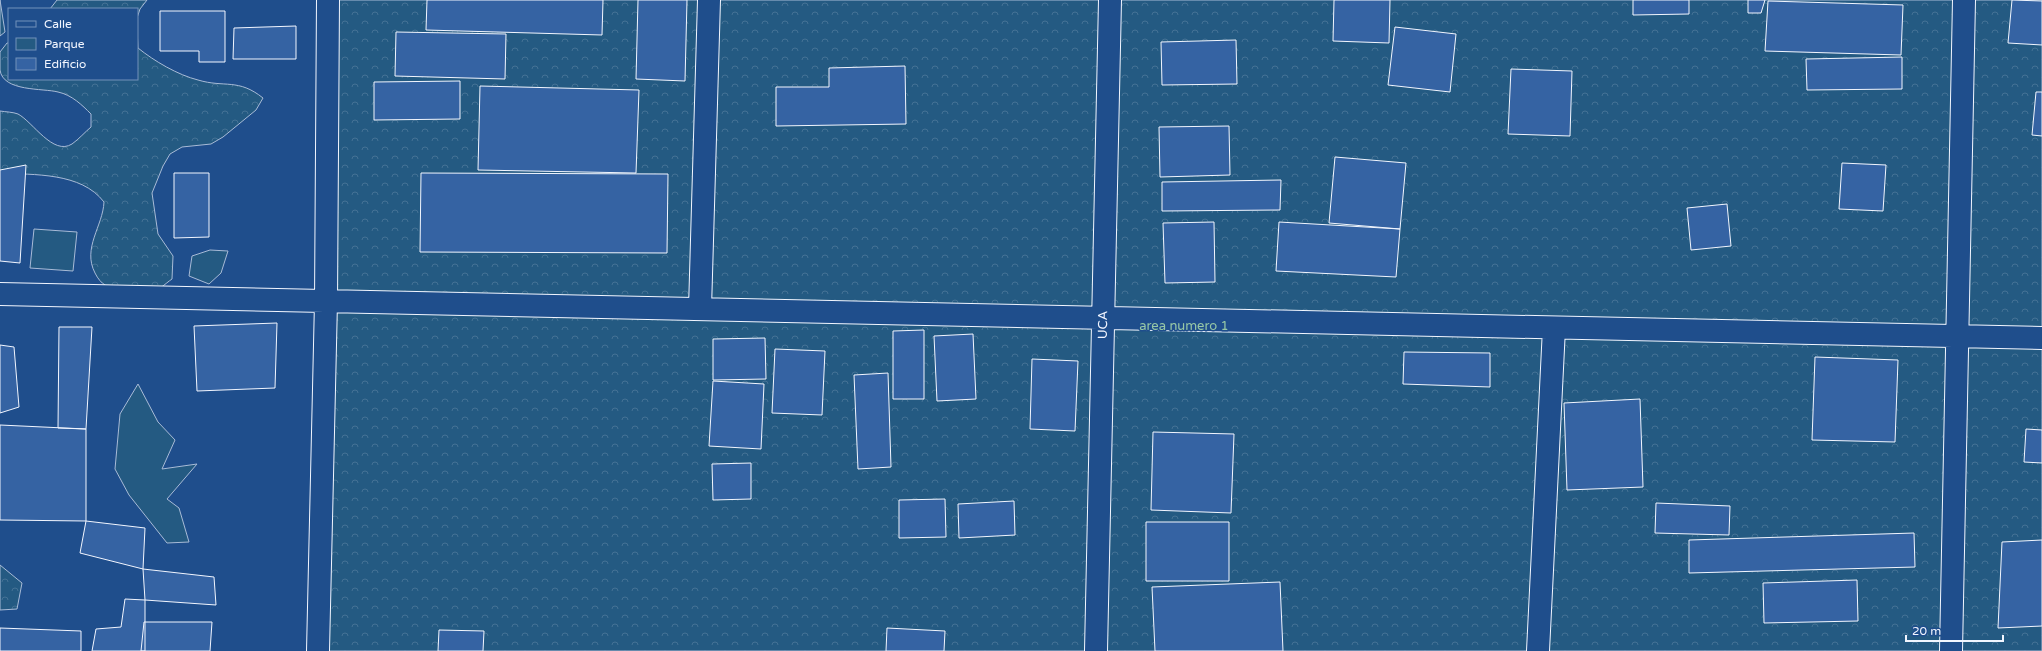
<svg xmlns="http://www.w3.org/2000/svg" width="2042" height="651" viewBox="0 0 2042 651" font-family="'Varela Round',sans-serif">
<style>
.green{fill:#245a82;stroke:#a8bbd7}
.forest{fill:url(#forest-crowns);stroke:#a8bbd7}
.building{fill:#3563a3;stroke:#f2f6ff}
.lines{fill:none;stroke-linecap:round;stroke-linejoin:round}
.minor-casing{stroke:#f2f6ff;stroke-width:24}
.minor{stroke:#1f4e8c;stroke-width:22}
.labels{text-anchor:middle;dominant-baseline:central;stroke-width:3;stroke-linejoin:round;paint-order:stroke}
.street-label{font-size:13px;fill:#f2f6ff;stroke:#1f4e8c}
.park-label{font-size:13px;fill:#97c8a6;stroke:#1f4e8c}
</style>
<defs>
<pattern id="forest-crowns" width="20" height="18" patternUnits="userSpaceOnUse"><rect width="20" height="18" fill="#245a82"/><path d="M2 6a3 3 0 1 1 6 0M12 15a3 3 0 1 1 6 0" fill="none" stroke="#447295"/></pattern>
</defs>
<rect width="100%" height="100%" fill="#1f4e8c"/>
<path class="green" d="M0 0 5 32 0 36Z
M34 229 77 232 73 271 30 268Z
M210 250 228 251 221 273 209 284 189 276 192 256Z
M138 384 158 422 175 440 162 469 197 464 167 499 179 508 189 542 167 543 129 495 115 469 120 414Z"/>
<path class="forest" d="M57 0H147L140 9 137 18V9H50Z
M334 0H2042V651H318Z
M137 28 138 48C154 61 178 75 198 80 225 88 238 78 263 98L256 110 223 137 211 144 182 147 170 154 163 166 152 193 158 234 173 256 172 279C166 283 156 293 149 293 140 294 129 291 121 290 108 288 101 285 95 273 82 248 103 226 104 202 81 172 34 175 0 173V111C6 112 13 112 18 114 33 122 53 156 72 144 79 139 85 132 91 127V114C82 105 72 95 58 92 43 88 3 92 0 70 0 64 0 58 0 52L7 43H9V79H137Z
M0 565 22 583 17 609 0 610Z"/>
<path class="building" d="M427 0H603L602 35 426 30Z
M638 0H687L685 81 636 79Z
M1334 0H1390L1389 43 1333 41Z
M1633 0H1689V14L1633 15Z
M1748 0H1765L1761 13H1748Z
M2012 0 2042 1V45L2008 43Z
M1768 1 1903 5 1901 55 1765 51Z
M160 11H225V62H199V51H160Z
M296 26V59H233L234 28Z
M1395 27 1456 34 1450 92 1388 85Z
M396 32 506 34 505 79 395 76Z
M1236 40 1237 84 1162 85 1161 42Z
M1902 57V89L1807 90 1806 59Z
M905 66 906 124 776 126V87H829V68Z
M1511 69 1572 71 1570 136 1508 134Z
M460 81V119L374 120V82Z
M480 86 639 90 636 173 478 170Z
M2036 92H2042V136L2032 135Z
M1229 126 1230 175 1160 177 1159 127Z
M1335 157 1406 163 1400 229 1329 223Z
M1842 163 1886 165 1883 211 1839 209Z
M26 165 20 263 0 261V170Z
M174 173H209V237L174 238Z
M421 173 668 174 667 253 420 252Z
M1281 180 1280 210 1162 211V182Z
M1727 204 1731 246 1691 250 1687 208Z
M1214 222 1215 282 1165 283 1163 223Z
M1279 222 1400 229 1396 277 1276 271Z
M277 323 275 388 197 391 194 326Z
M59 327H92L86 429 58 428Z
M924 330V399H893V331Z
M973 334 976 399 937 401 934 336Z
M765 338 766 379 713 380V339Z
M0 345 14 347 19 407 0 413Z
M775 349 825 351 822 415 772 413Z
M1404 352 1490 353V387L1403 384Z
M1815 357 1898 360 1895 442 1812 440Z
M1032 359 1078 361 1075 431 1030 429Z
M888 373 891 467 858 469 854 375Z
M713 381 764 384 761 449 709 446Z
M1640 399 1643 487 1567 490 1564 403Z
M0 425 86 429V521L0 520Z
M2026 429 2042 430V463L2024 462Z
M1153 432 1234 434 1231 513 1151 510Z
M751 463V499L713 500 712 464Z
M945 499 946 537 899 538V500Z
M1014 501 1015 535 959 538 958 504Z
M1656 503 1730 506 1729 535 1655 533Z
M86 521 145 528 143 569 80 553Z
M1146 522H1229V581H1146Z
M1914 533 1915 567 1689 573V540Z
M2042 540V626L1998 628 2002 542Z
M143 569 214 577 216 605 145 600Z
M1857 580 1858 621 1764 623 1763 583Z
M1280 582 1283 651H1155L1152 587Z
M125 599 145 600V651H92L96 629 121 627Z
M144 622H212L210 651H141Z
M0 628 81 631V651H0Z
M887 628 945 631 944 651H886Z
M439 630 484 631 483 651H438Z"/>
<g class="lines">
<g class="minor-casing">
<path id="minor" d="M0 294 2042 338
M700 309 709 0
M318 651 326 301 328 0
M1096 651 1110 0
M1538 651 1554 328
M1951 651 1964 0"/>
</g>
<use href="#minor" class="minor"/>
</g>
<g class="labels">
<g class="street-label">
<text transform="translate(1103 325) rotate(-89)">UCA</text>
</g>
<g class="park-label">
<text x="1184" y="326">area numero 1</text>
</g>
</g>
<rect x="8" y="8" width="130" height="72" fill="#1f4e8c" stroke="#7391ba"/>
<rect x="16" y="21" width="20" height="6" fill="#1f4e8c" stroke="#7391ba"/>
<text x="44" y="28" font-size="12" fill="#f2f6ff">Calle</text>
<rect x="16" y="38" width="20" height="12" fill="#245a82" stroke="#7391ba"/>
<text x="44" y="48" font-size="12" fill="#f2f6ff">Parque</text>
<rect x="16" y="58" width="20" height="12" fill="#3563a3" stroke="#7391ba"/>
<text x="44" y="68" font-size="12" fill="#f2f6ff">Edificio</text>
<path d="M1906 635v6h97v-6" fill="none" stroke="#f2f6ff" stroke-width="2"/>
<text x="1912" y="635" font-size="12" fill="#f2f6ff" stroke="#1f4e8c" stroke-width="3" paint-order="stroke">20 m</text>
</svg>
